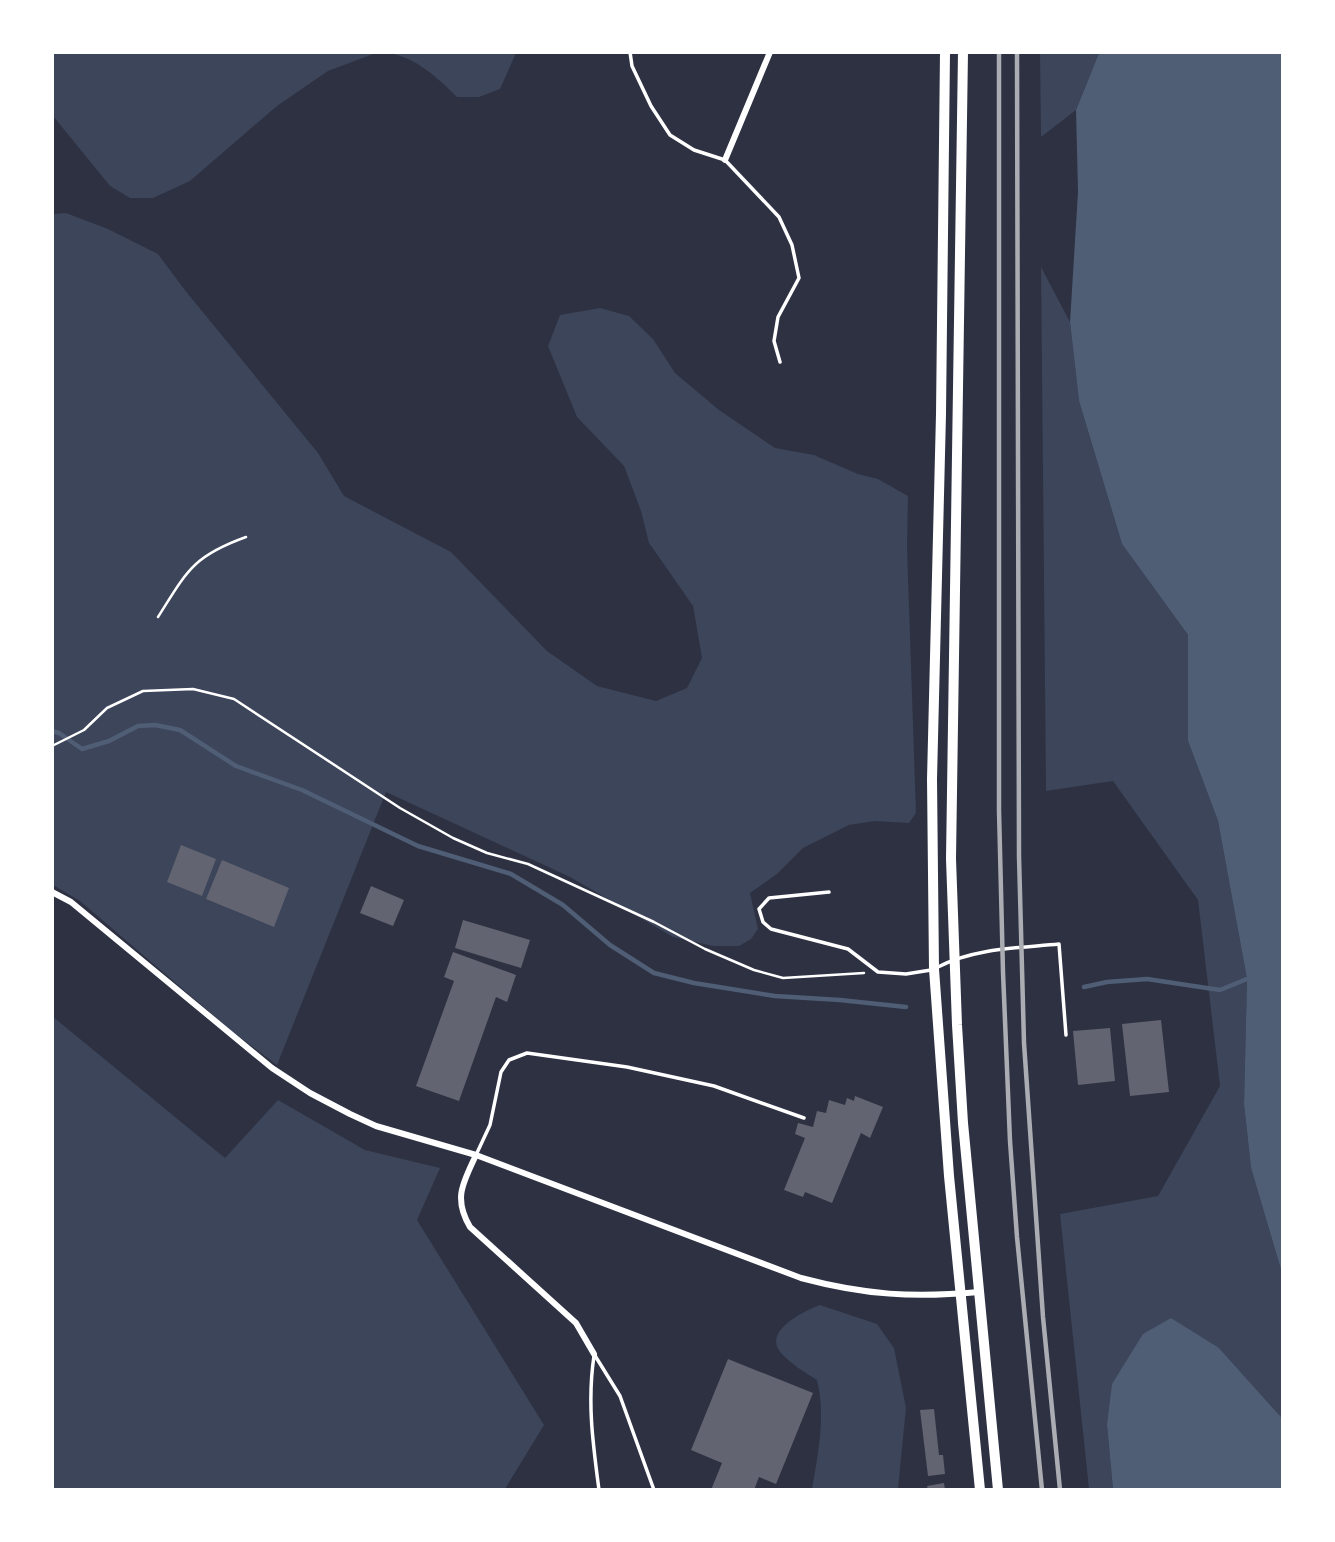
<svg xmlns="http://www.w3.org/2000/svg" width="1335" height="1542" viewBox="0 0 1335 1542" font-family="'DejaVu Sans',sans-serif">
<style>
.green{fill:#3c4559}
.water{fill:#4f5d75}
.lines{fill:none;stroke-linecap:round;stroke-linejoin:round}
.stream{stroke:#4f5d75;stroke-width:4.5}
.building{fill:#626471}
.path{stroke:#fff;stroke-width:2.5}
.service{stroke:#fff;stroke-width:3.5}
.minor{stroke:#fff;stroke-width:6}
.trunk{stroke:#fff;stroke-width:10}
.rail{stroke:#abadb3;stroke-width:4.5}
</style>
<rect width="100%" height="100%" fill="#2d3142"/>
<path class="green" d="M53 52H376V53L328 71 277 106 190 181 153 198H130L110 186 53 116Z
M384 53H516L500 89 479 97H457C437 77 412 54 384 53Z
M1040 53H1099L1076 110 1041 137Z
M66 213 108 229 158 254 184 289 318 453 344 496 451 552 547 651 597 686 656 701 687 688 702 658 693 606 649 543 641 511 624 466 577 417 548 346 560 315 600 308 629 316 653 339 675 373 719 410 775 448 814 455 858 474 878 479 908 496 907 547 916 813 909 823 875 821 849 825 803 848 777 874 750 893 758 929 751 939 739 946H713L673 937 570 877 386 792 277 1065 233 1032 80 901 53 885 52 214Z
M1041 267 1070 322 1079 401 1122 544 1188 635V741L1218 821 1247 979 1244 1104 1251 1168 1282 1273V1418L1219 1348 1107 1425 1113 1489H1089L1060 1214 1158 1196 1220 1086 1198 900 1113 781 1046 791Z
M52 1016 225 1158 278 1100 365 1150 440 1168 417 1220 544 1425 505 1489H53Z
M820 1305 877 1324 894 1348 906 1408 898 1489H812C818 1454 826 1415 817 1380 804 1372 791 1364 781 1353 762 1331 804 1311 820 1305Z"/>
<path class="water" d="M1099 53H1282V1273L1251 1168 1244 1104 1247 979 1218 821 1188 741V635L1122 544 1079 401 1070 322 1078 192 1076 110Z
M1171 1318 1219 1348 1282 1418V1489H1113L1107 1425 1112 1384 1143 1334Z"/>
<g class="lines">
<path class="stream" d="M52 731 59 733 82 749 109 741 138 726 155 725 180 730 236 766 302 790 418 846 511 874 563 905 610 945 654 973 694 983 775 996 840 1000 906 1007
M1084 987 1107 982 1147 979 1220 990 1247 979"/>
</g>
<path class="building" d="M181 845 216 859 202 896 167 882Z
M222 860 289 888 274 927 206 899Z
M371 886 404 900 393 926 360 913Z
M463 920 530 940 521 968 455 948Z
M453 952 516 975 507 1002 496 997 459 1101 416 1086 454 981 444 977Z
M1161 1020 1169 1092 1130 1096 1122 1024Z
M1110 1028 1115 1081 1078 1085 1073 1031Z
M855 1096 883 1107 870 1138 861 1133 832 1203 805 1192 803 1197 784 1190 805 1138 795 1134 798 1123 813 1127 817 1111 826 1113 829 1100 845 1105 847 1098 854 1101Z
M728 1359 813 1393 776 1484 759 1477 754 1490H711L722 1463 691 1450Z
M934 1409 939 1455H943L945 1474 928 1476 920 1410Z
M944 1483 945 1490H928L927 1486Z"/>
<g class="lines">
<path class="path" d="M158 617C187 571 193 556 246 537
M52 746 84 730 107 708 143 691 193 689 234 699 400 808 453 838 487 853 528 864 654 922 705 949 754 970 783 978 864 973"/>
<path class="service" d="M630 52 632 66 651 106 670 135 694 150 725 160 779 217 792 245 799 278 778 317 774 341 780 362
M829 892 769 898 759 909 763 922 771 929 848 949 878 972 906 974 931 970
M938 967C974 948 1019 948 1059 944L1066 1035
M476 1155 490 1125 501 1072 509 1060 527 1053 627 1067 714 1086 804 1118
M594 1354 620 1396 654 1490
M594 1356C587 1402 593 1444 599 1490"/>
<path class="minor" d="M725 160 770 52
M52 892 71 902 272 1068 310 1093 350 1114 376 1126 476 1155 801 1278C865 1295 913 1298 979 1292
M476 1155C463 1183 453 1198 470 1227L576 1323 594 1354"/>
<path class="trunk" d="M945 52 941 414 932 779 934 969 949 1176 980 1490
M963 52 951 859 957 1025 963 1123 998 1490"/>
<path class="rail" d="M999 52V810L1003 972 1010 1141 1017 1237 1042 1490
M1017 52 1019 856 1024 1043 1043 1317 1060 1490"/>
</g>
<rect width="1335" height="1542" fill="none" stroke="#ffffff" stroke-width="108"/>
</svg>
